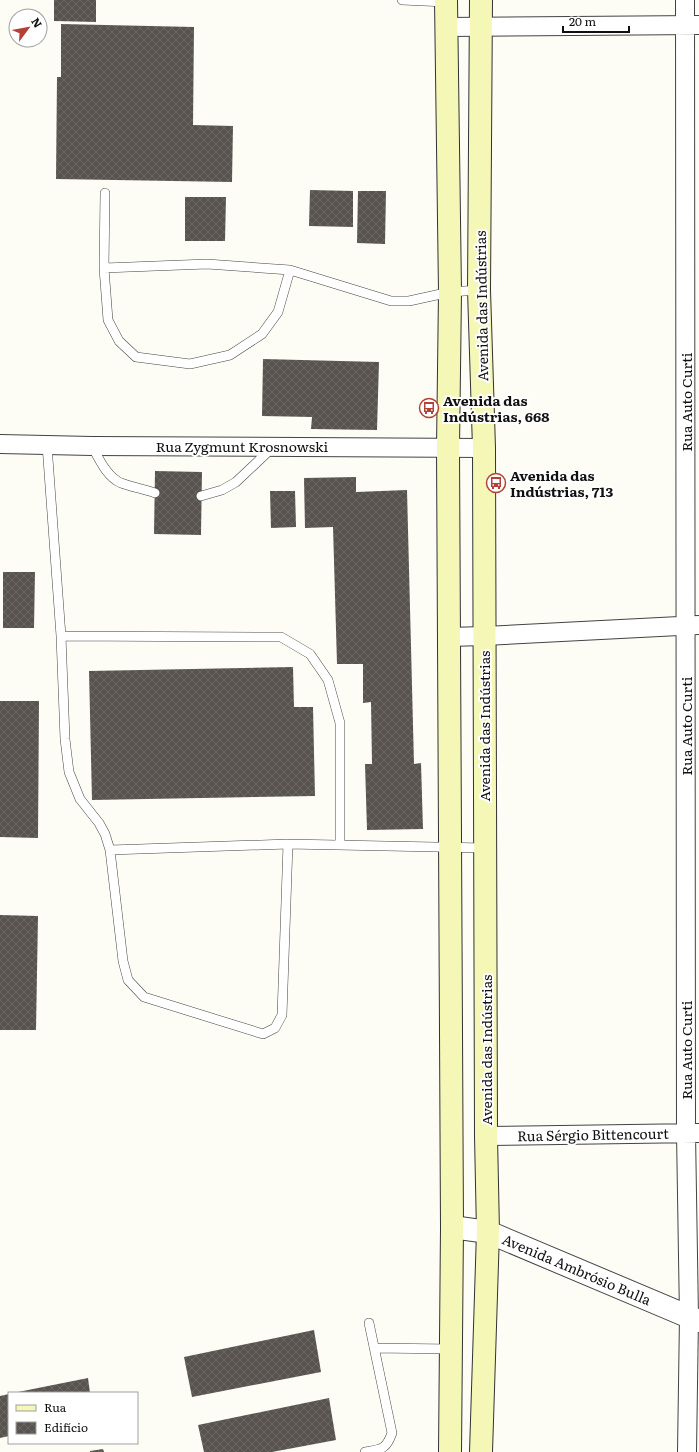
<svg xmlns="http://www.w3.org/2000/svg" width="699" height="1452" viewBox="0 0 699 1452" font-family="Literata,serif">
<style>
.building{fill:url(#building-cross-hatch)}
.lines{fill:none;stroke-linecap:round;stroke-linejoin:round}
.service-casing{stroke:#434343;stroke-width:10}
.minor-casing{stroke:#434343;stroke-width:20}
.tertiary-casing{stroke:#434343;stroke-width:24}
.secondary-casing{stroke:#323232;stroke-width:24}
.service{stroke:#fff;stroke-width:9}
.minor{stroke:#fff;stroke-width:18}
.tertiary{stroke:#fff;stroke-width:22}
.secondary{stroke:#f5f7b7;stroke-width:22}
.labels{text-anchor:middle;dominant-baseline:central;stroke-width:4;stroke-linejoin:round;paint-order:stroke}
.street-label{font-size:14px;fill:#101010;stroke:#fff}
.poi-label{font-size:14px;font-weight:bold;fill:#101010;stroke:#fff;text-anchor:start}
</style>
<defs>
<pattern id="building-cross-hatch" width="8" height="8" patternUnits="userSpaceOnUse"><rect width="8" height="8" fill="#58534e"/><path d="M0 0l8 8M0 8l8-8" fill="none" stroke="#6b6763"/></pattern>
</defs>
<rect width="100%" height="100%" fill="#fefdf5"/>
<path class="building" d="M54 0H96V22L54 21Z
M61 24 194 27 193 125 233 126 232 182 56 179 57 77H61Z
M310 190 353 191V227L309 226Z
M358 191H386L385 244 357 243Z
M185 197H226L225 241H185Z
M263 359 379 362 377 430 311 429 312 417 262 416Z
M155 471 202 472 201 535 154 534Z
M356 477V492L407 490 414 764 421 763 423 829 367 830 365 764H372L371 702 363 703V664H337L333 527 305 528 304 478Z
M270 491H295L296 527 271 528Z
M3 572H35L34 628H3Z
M293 667 294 707H313L315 796 92 800 89 671Z
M0 701H39L38 838 0 837Z
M0 915 38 916 36 1030H0Z
M314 1330 321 1372 192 1397 184 1357Z
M88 1378 90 1393H18V1392Z
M9 1394V1436L0 1438V1396Z
M329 1398 336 1440 272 1452H204L198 1425Z
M103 1449 104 1452H90V1451Z"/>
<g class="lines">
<g class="service-casing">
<path id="service" d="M402 0 446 2
M105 193 104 268 108 320 119 341 136 357 190 364 230 355 262 334 278 312 290 270
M104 268 207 264 290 270 391 301H409L450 292 479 290
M47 445 61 636 65 739 69 772 80 799 99 823 105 834 110 850 123 961 128 980 144 997 263 1034 275 1028 282 1015 288 844
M92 446C99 459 107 477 121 483 132 487 144 489 155 493
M201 496 222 490 236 482 272 448
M61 636 281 637 310 654 328 680 340 723V844
M110 850 288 844 485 848
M374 1348 451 1349
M365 1452C381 1449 386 1450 392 1433L369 1323"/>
</g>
<g class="minor-casing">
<path id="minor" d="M685 0 686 1133 689 1317 687 1452
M446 27 699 25
M0 444 92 446 484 448
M449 637 484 636 699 625
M486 1136 699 1133"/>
</g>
<g class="tertiary-casing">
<path id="tertiary" d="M452 1227 488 1232 699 1321"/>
</g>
<g class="secondary-casing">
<path id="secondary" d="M446 0 450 292 448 448 452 1227 450 1452
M481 1452 488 1232 486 1136 484 448 479 290 481 0"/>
</g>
<use href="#service" class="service"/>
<use href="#minor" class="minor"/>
<use href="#tertiary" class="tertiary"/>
<use href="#secondary" class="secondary"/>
</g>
<defs>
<g id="bus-ring" transform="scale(1)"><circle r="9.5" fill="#fff" stroke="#b34135" stroke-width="1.5"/><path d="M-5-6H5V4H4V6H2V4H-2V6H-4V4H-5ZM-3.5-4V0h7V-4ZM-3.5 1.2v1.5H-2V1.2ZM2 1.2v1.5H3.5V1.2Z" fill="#b34135"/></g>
</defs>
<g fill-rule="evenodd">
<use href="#bus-ring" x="429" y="408"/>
<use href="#bus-ring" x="496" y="483"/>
</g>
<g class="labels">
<g class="street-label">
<text transform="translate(481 306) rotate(-91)">Avenida das Indústrias</text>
<text transform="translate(686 402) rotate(-90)">Rua Auto Curti</text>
<text x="242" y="446">Rua Zygmunt Krosnowski</text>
<text transform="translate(484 726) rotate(-90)">Avenida das Indústrias</text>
<text transform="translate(686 726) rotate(-90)">Rua Auto Curti</text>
<text transform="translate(486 1050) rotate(-90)">Avenida das Indústrias</text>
<text transform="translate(686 1050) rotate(-90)">Rua Auto Curti</text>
<text transform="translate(593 1134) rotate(-1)">Rua Sérgio Bittencourt</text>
<text transform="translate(577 1269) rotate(23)">Avenida Ambrósio Bulla</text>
</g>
<g class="poi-label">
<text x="443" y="400">Avenida das<tspan x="443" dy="16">Indústrias, 668</tspan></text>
<text x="510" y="475">Avenida das<tspan x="510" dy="16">Indústrias, 713</tspan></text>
</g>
</g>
<rect x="8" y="1392" width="130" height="52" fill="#ffffff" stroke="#9f9f9f"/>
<rect x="16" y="1405" width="20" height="6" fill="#f5f7b7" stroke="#9f9f9f"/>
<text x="44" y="1412" font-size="12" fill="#101010">Rua</text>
<rect x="16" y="1422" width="20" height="12" fill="url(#building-cross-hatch)" stroke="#9f9f9f"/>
<text x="44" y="1432" font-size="12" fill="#101010">Edifício</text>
<g transform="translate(28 28) rotate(58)"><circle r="19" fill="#ffffff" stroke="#9f9f9f"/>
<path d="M0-3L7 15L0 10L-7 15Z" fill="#b34135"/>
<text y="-6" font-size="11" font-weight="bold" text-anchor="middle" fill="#101010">N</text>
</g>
<path d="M563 26v6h66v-6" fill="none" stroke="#101010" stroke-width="2"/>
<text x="569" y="26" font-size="12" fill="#101010" stroke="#ffffff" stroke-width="3" paint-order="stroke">20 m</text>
</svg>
